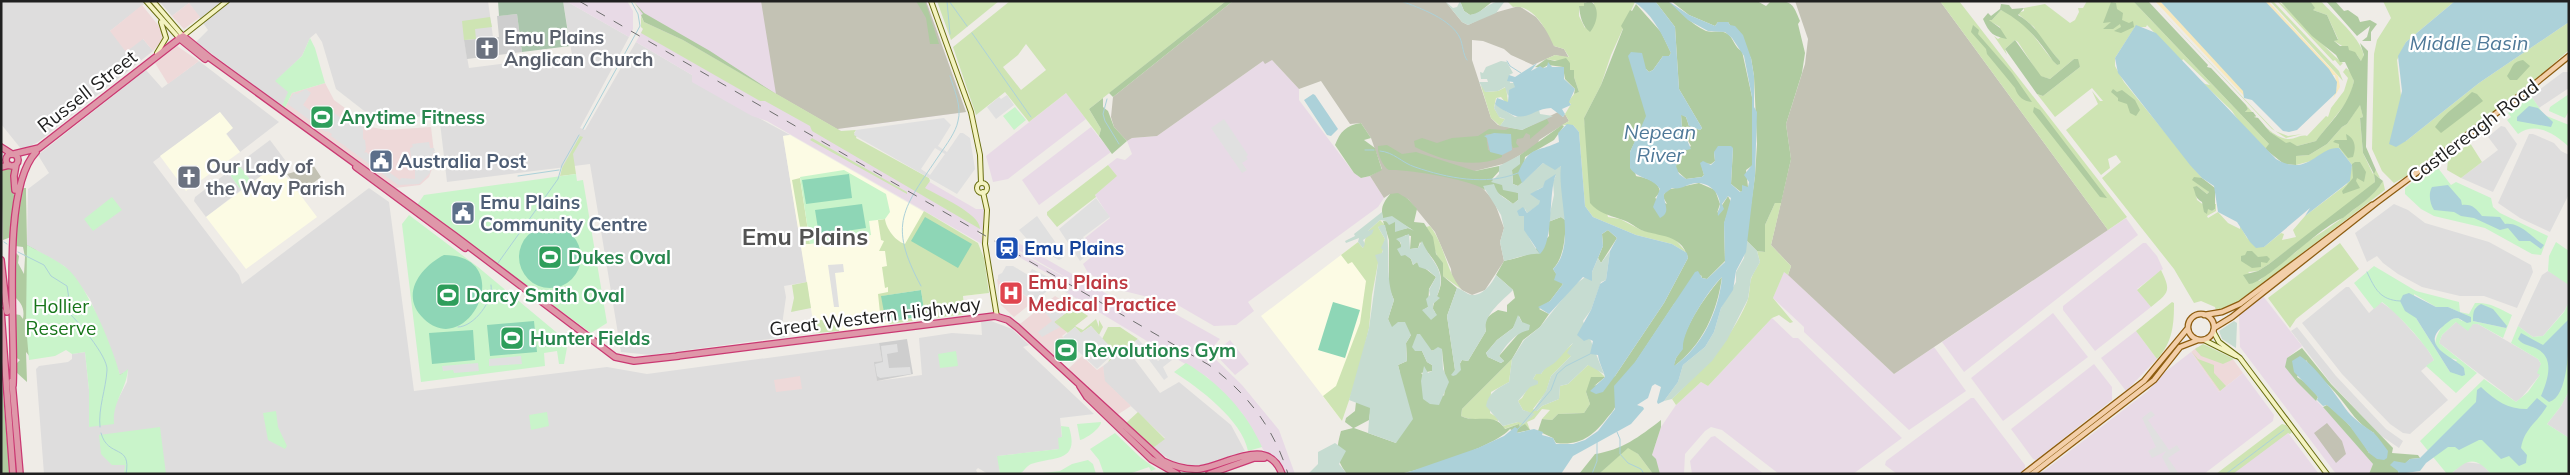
<svg xmlns="http://www.w3.org/2000/svg" width="2570" height="475" viewBox="0 0 2570 475" font-family="Mulish,sans-serif">
<style>
.residential{fill:#dedddd}
.commercial{fill:#eed9d9}
.industrial{fill:#e8dae6}
.education{fill:#fcfbe4}
.religious{fill:#cecece}
.construction{fill:#c3c2b4}
.grass{fill:#cee4b3;fill-rule:evenodd}
.forest{fill:#afcba0;fill-rule:evenodd}
.wetland{fill:#c6dcd1}
.sand{fill:#f8e9bd}
.cemetery{fill:#abc6ad}
.park{fill:#c9f4ca;fill-rule:evenodd}
.pitch{fill:#8ed6b6}
.parking{fill:#e0e0e0;fill-rule:evenodd}
.water{fill:#acd1d9;fill-rule:evenodd}
.lines{fill:none;stroke-linecap:round;stroke-linejoin:round}
.stream{stroke:#acd1d9;stroke-width:1}
.secondary-casing{stroke:#696e10;stroke-width:6}
.primary-casing{stroke:#8d5c0f;stroke-width:7}
.highway-casing{stroke:#ca3872;stroke-width:8}
.secondary{stroke:#f4f3c1;stroke-width:4}
.primary{stroke:#f3cfa9;stroke-width:4.5}
.highway{stroke:#df97a9;stroke-width:5.5}
.rail{stroke:#6e6e6e;stroke-width:1;stroke-dasharray:10 10;stroke-linecap:butt}
.labels{text-anchor:middle;dominant-baseline:central;stroke-width:4.5;stroke-linejoin:round;paint-order:stroke}
.worship-label{font-size:19px;font-weight:bold;fill:#5b616d;stroke:#fff;text-anchor:start}
.street-label{font-size:19px;fill:#202020;stroke:#fff}
.leisure-label{font-size:19px;font-weight:bold;fill:#27864d;stroke:#fff;text-anchor:start}
.service-label{font-size:19px;font-weight:bold;fill:#4e5e75;stroke:#fff;text-anchor:start}
.transit-label{font-size:19px;font-weight:bold;fill:#164399;stroke:#fff;text-anchor:start}
.health-label{font-size:19px;font-weight:bold;fill:#be3a42;stroke:#fff;text-anchor:start}
.park-label{font-size:19px;fill:#177519;stroke:#fff}
.water-label{font-size:20px;font-style:italic;fill:#4e7898;stroke:#fff}
.district-label{font-size:24px;font-weight:bold;fill:#535353;stroke:#fff}
</style>
<rect width="100%" height="100%" fill="#efece7"/>
<path class="residential" d="M1 1H148L110 31 143 39 153 51 38 142 22 150 1 124Z
M159 1H488L493 37 464 40 469 68 572 55 563 1H566L629 37 580 128 585 130 636 42 692 75 693 82 790 135 783 136 807 282 784 286 786 297 782 325 785 337 651 355 621 352 590 164 447 182 439 114 386 121 372 117 336 89 322 42 316 33 310 38 302 56 276 81 289 92 282 106 196 42 208 30 189 3 172 16Z
M199 61 279 122 240 152 226 133 220 112 153 162 239 275 242 284 369 188 389 202 414 391 607 367 647 374 879 343 882 361 875 362 877 381 922 375 919 338 952 333 982 335 981 321H991L1012 329 1029 345 1023 347 1094 414 1060 418 1062 438 1059 449 998 456 1000 474H988L978 468 976 470 978 474H44L36 369 39 366 68 362 72 359V354L85 352 89 390V427L113 409 127 382 128 370 120 375 90 299 74 277 64 266 27 245 28 189 49 173 38 155 146 70 162 88Z
M2563 72H2569V88L2539 108 2531 96Z
M2501 126 2505 127 2517 144 2493 192 2461 178 2498 150 2488 137Z
M2529 134H2533L2554 143 2561 151 2569 155V194L2550 232 2520 218 2498 203Z
M270 140 285 160 252 182 238 164Z
M228 172 241 190 206 217 194 201 195 197Z
M2394 204 2408 210 2425 223 2489 242 2531 265 2533 272 2517 308 2484 296H2460L2422 287 2398 274 2383 263 2377 256 2367 262 2355 233Z
M2548 271 2568 283 2569 302 2565 310 2543 336 2533 337 2518 326 2542 275Z
M2346 287H2349L2369 313 2381 302 2395 312 2426 347 2434 360 2421 371 2448 400 2410 434 2403 433 2390 424 2342 374 2302 323Z
M2456 322 2478 324 2538 359 2541 364 2540 375 2522 397 2516 402 2439 343 2442 335Z
M2297 327 2336 376 2386 429 2403 441 2399 448 2380 435 2330 382 2291 331Z
M1126 348 1160 393 1179 382 1231 425 1245 451 1204 465H1189L1172 461 1153 448 1165 438 1104 381 1103 366Z
M2569 391V438L2547 424 2561 406Z
M2464 462 2482 464 2491 474H2451Z"/>
<path class="commercial" d="M189 3 200 17 184 29 172 16Z
M142 5 162 30V41L153 51 143 39 126 52 110 31Z
M177 46 199 61 168 84 155 63Z
M325 83 334 100 371 127 386 130 431 127 435 161 429 177 420 185 395 188 285 108 292 93Z
M997 279 1034 301 1014 317 1001 305Z
M1055 296 1088 316 1062 336 1076 350 1061 362 1020 324Z
M2197 347 2232 358 2243 373 2219 392 2191 352Z
M1082 356 1097 370 1103 366 1105 381 1131 406 1117 415 1068 369Z
M800 376 802 389 776 392 774 380Z"/>
<path class="industrial" d="M566 1H627L633 11V29L629 37Z
M635 1H926L966 112 838 129 976 209H984L983 231 980 229 978 233 982 236V244L767 121 752 116 692 82V75L636 42 645 25Z
M1272 60 1299 89V100L1354 173 1361 178 1370 176 1384 198 1378 207 1248 302 1254 311 1236 325 1214 326 1176 304 1116 289 1088 273 1083 264 1096 253 1085 238 1110 218 1095 195 1116 176 1108 165 1117 158 1125 160 1132 154 1127 141 1132 138 1157 136 1263 61Z
M1066 93 1086 119 1008 179 993 182 986 156Z
M1091 127 1111 152 1039 205 1022 180Z
M2126 218 2138 235 1964 372 1942 342Z
M1006 239 1014 243 1015 241 1112 297 1172 312 1220 339 1208 352 1242 385 1279 430 1295 474H1283L1275 459 1264 451 1242 413 1207 377 1067 293 1071 288 1078 291 1000 246 1001 243 1081 286 1004 242Z
M2143 243H2146L2157 256 2163 269 2137 289 2151 307 2095 351 2063 310V306Z
M1784 271 1894 374 1934 347 1966 391 1909 430 1804 332V327L1773 298Z
M2263 296 2302 346 2287 358 2297 382 2330 414 2373 464 2369 474H2336L2240 347 2239 315Z
M2053 313 2088 357 2003 421 1971 378Z
M1772 318 1793 338H1798L1902 438 1853 474H1779L1722 430 1711 427 1705 431 1685 454 1684 474H1660L1652 455 1661 427 1676 405 1701 382 1708 386Z
M2136 331 2157 359 2126 391 2101 358Z
M1230 340 1249 364 1235 375 1214 353Z
M2191 352 2219 392 2243 373 2274 415 2273 421 2204 474H2040L2148 391 2165 372Z
M2094 364 2112 387V400L2036 460 2033 459 2011 429Z
M1971 398H1974L2025 465V469L2018 474H1897L1885 465 1886 461Z
M2285 429 2319 474H2218Z
M1715 436 1716 437 1764 474H1692L1690 461 1711 437Z"/>
<path class="education" d="M220 112 233 128 226 134 240 152 186 191 160 156Z
M790 135 978 243 984 258 989 293 963 296 965 314 839 331 837 318 813 321 783 136Z
M277 164 317 217 246 269 206 217Z
M1358 242 1374 263 1342 421 1261 316Z"/>
<path class="religious" d="M517 14 522 52 467 59 464 40 499 37 497 16Z
M907 339 913 374 877 381 874 362 882 361 879 343Z"/>
<path class="construction" d="M761 1H926L966 112 837 129 776 94Z
M1233 1H1445L1462 22 1468 25 1490 14 1519 6 1536 17 1552 37 1554 46 1564 49 1569 58 1555 55 1533 65 1511 55 1504 49 1483 41 1472 40V60L1491 118 1498 125 1522 130 1558 112 1563 117 1565 114 1569 121 1539 140 1538 144 1507 163 1475 171 1479 184 1494 201 1504 228 1500 242 1504 261 1485 290 1472 295 1462 290 1452 279 1451 269 1435 232 1408 199 1390 194 1384 198 1370 176 1382 169 1371 138 1361 123 1350 124 1321 81 1299 89 1272 60 1265 64 1263 61 1157 136 1132 138 1127 141 1114 127 1111 117 1113 97Z
M1795 1H1940L2108 230 1894 374 1788 275 1791 266 1771 245 1791 159 1786 124 1805 64 1808 39Z
M310 160 321 177 312 184 316 191 312 195 307 190 302 194 287 174 301 170V166Z
M2327 423 2342 441 2346 454 2336 463 2314 433Z"/>
<path class="grass" d="M937 1H999L951 40Z
M1010 1H1226L1089 109 1101 129 1099 136 1066 93 1029 122 1005 92 976 115 953 47ZM1026 44 1046 70 1021 90 1003 67 1018 55Z
M1507 1H1586L1584 6H1579V16L1585 28 1594 3 1590 1 1635 2 1611 55 1601 85 1584 118 1586 135 1608 217 1620 219 1641 230 1673 237 1687 253 1672 244 1636 235 1593 217 1585 206 1579 132 1573 125H1562L1569 121 1565 114 1571 104 1568 102 1574 94 1579 92 1574 77V70H1570V63L1546 59 1555 55 1569 57 1564 49 1554 46C1547 31 1534 4 1513 7Z
M1940 1H1959L2127 217 2108 230Z
M2087 1H2133L2270 145 2265 149 2240 123 2232 111 2200 80 2205 84 2210 85 2183 59 2182 61 2147 25 2146 27H2135L2115 58V66L2124 82 2202 178H2199L2198 182 2209 192 2207 194 2197 186 2195 189 2197 200 2212 211 2215 209 2214 204H2216V211L2207 216 2208 218 2218 212 2228 223 2240 229V226L2247 238 2264 247 2281 233 2284 234 2282 240 2296 237 2293 230 2305 216 2347 184 2352 165 2339 148 2311 161 2296 165 2295 156 2309 155 2327 144 2342 127 2347 124 2360 104 2363 117 2360 118 2363 153 2373 174 2376 170 2380 178 2374 175 2375 182 2371 187 2269 264 2258 271 2248 272 2259 281C2269 272 2280 262 2292 255 2296 253 2299 248 2303 245 2323 231 2372 201 2383 181L2385 190 2238 302 2216 311 2215 307 2201 301 2194 303 2174 269 2102 178 2121 162 2116 155 2108 159 2110 168 2101 175 2066 130 2098 104 2092 91 2100 101H2103L2092 88 2055 117 2037 94 2043 96 2080 67 2074 59 2050 79 2040 76 2018 42 2015 40 2005 49 2007 55 1994 36 1998 39 2001 37 2000 27 1988 20H1992L2001 10C2028 20 2038 45 2057 65L2060 61 2041 40 2034 27 2017 13 2024 11V8L2045 4 2070 23 2075 20 2079 12 2078 8H2083Z
M2151 1 2275 131 2288 136 2302 134 2286 138 2272 129Z
M2270 1H2273L2339 71 2343 81Z
M2277 1C2285 2 2330 55 2343 63L2340 66 2335 60 2333 61Z
M2310 1H2321C2333 15 2366 42 2364 60L2361 61 2357 55 2334 41 2338 39 2327 15 2313 10Z
M2383 1H2455L2406 42 2397 60 2406 141 2479 83 2569 22V50L2521 92 2410 174 2394 183 2382 171 2372 149 2374 54 2377 40 2391 18Z
M641 16 644 22 683 40 841 131 856 130 854 133 857 135 856 138 929 178 930 181 925 188C937 195 981 214 980 229L812 131 810 126 765 101H760L641 33 643 29 641 27Z
M490 17 492 27 475 29 476 39 464 40 462 21Z
M2346 68 2351 72 2354 81 2350 98 2316 141 2297 146 2286 144 2270 132 2258 118 2245 112 2248 109 2246 105C2257 117 2271 138 2289 139 2296 139 2301 134 2307 136L2326 116 2328 117 2331 108 2344 91 2348 78 2343 72Z
M1481 86 1484 87 1485 92 1498 91 1506 87 1508 102H1505L1501 97 1496 98 1494 108 1500 118 1505 119 1500 126 1491 118Z
M580 136 583 137 573 154 576 174 560 176 562 168Z
M812 138 907 192V194L810 140Z
M2470 143 2482 162 2461 178 2447 170 2448 159Z
M1108 165 1117 176 1095 195 1096 197 1057 227 1047 215V212Z
M800 178 810 244H803L792 180Z
M1775 203H1781L1771 245 1791 266 1788 275 1784 272 1773 298 1793 322 1790 323 1779 315 1772 318 1708 386 1701 382 1676 405 1672 399C1702 370 1730 341 1747 302 1750 295 1749 286 1751 279 1753 273 1757 267 1760 262L1757 251 1765 252V225Z
M924 211 978 243 984 258 989 293 963 296 965 314 889 324 887 322 925 316 921 290 882 296 885 318 880 313 878 294 888 292V287L885 288 882 267 887 266 885 251H879L884 241 881 240 878 220 885 219C886 228 895 241 905 244Z
M1380 220 1385 225 1378 227 1385 239 1383 250 1378 263 1372 295 1369 328 1358 374 1342 421 1323 396 1336 386 1360 323 1366 281 1352 262 1348 264 1341 255 1358 242 1363 248 1367 232Z
M1430 226C1445 245 1446 271 1461 289L1443 276C1443 261 1440 265 1436 253 1432 244 1432 236 1426 227Z
M2340 243 2359 269 2296 319 2290 328 2268 298Z
M2161 270C2172 292 2168 293 2151 307L2137 290Z
M807 282 811 308 791 312 794 298 792 285Z
M2172 302 2174 303C2174 323 2173 343 2157 359L2136 331Z
M1074 307 1088 316 1075 326 1083 330 1096 319 1099 327V320L1103 327 1099 335 1091 326 1081 333 1075 327 1068 333 1054 322Z
M837 318 839 331 816 333 813 321Z
M1108 327H1120L1138 339 1108 362 1115 352 1102 339Z
M1575 342 1571 356 1551 376 1546 392 1533 409 1537 411 1542 406 1559 399 1560 386 1568 384 1588 365 1594 366 1605 377 1586 392 1590 404 1584 413 1558 414 1552 420 1542 419 1550 410 1542 409 1534 419 1527 422 1530 430 1520 427 1519 424 1504 429 1503 426 1518 422 1528 412 1523 410 1518 401 1522 398 1536 374H1541L1546 366Z
M2203 344 2234 359 2223 364 2201 356 2195 349Z
M2192 352 2198 359 2214 365V373L2226 386 2220 391Z
M1512 359 1509 382 1491 392 1490 413 1498 418V421C1485 417 1473 422 1461 416L1462 409Z
M1138 412 1165 439 1153 448 1126 423Z
M2282 424 2286 425 2292 432 2290 434 2288 433 2233 474H2216Z
M1628 447 1638 454 1653 474H1599Z"/>
<path class="forest" d="M633 1 644 13 710 51 776 94 683 40 644 22 641 15 643 14Z
M916 1H925L939 44H930L926 18Z
M1226 1H1233L1113 97 1109 93Z
M1460 1H1493L1477 14 1470 15 1464 11Z
M1590 1C1601 7 1597 24 1590 32 1582 26 1580 16 1579 6H1584V3Z
M1655 1H1668C1681 11 1690 24 1706 31 1712 33 1720 30 1726 33 1734 37 1734 48 1742 51L1752 97 1753 165 1746 170 1748 187 1741 192 1731 184 1733 148 1714 152 1715 161 1711 164 1701 163 1704 175 1702 177 1686 179 1676 170C1675 160 1683 151 1691 146L1682 129 1681 114 1686 117 1689 126 1700 130 1702 128 1679 89 1675 27Z
M1671 1H1757L1766 6 1771 1C1792 1 1792 2 1800 21L1798 24 1805 53 1802 73 1786 124 1791 159 1781 203H1775L1765 225V252L1757 251 1746 240 1755 176 1757 144 1754 76 1751 58 1728 22H1718L1715 26 1689 15Z
M2133 1H2148L2208 65 2207 67 2211 68 2246 105 2248 109 2245 112H2253L2256 116 2254 117 2258 118 2270 132 2286 143 2290 142 2297 146 2316 141C2331 121 2348 107 2354 81L2345 62H2340L2336 55 2312 36 2280 1H2310L2315 8 2313 10 2327 15 2338 40 2334 41 2340 46H2348L2349 50 2355 52 2361 61 2364 55 2360 43 2368 51 2366 147 2376 170 2374 174 2383 181C2374 197 2356 207 2343 218 2319 227 2266 283 2249 284L2243 275 2258 271 2269 264 2375 182 2374 174 2363 153 2360 118 2363 117 2360 105 2347 124 2342 127 2327 144 2309 155 2296 156V165L2284 164 2265 149 2269 144Z
M2326 1H2335L2344 11 2348 10 2358 17 2360 22 2370 20 2377 24 2371 32V41H2362L2367 37 2370 26 2357 36Z
M2111 2 2116 3 2117 9 2123 13 2122 20 2129 23 2133 21 2134 27 2121 33 2114 31 2121 27 2120 24 2113 29H2103L2111 22 2103 23Z
M1636 4 1661 32 1671 53 1669 56H1663L1653 70 1649 72 1646 69V119L1630 152 1636 176C1646 178 1659 181 1660 192L1655 198 1667 204 1663 197 1666 190 1699 183 1715 190 1720 204 1717 213 1728 196 1731 202 1724 224 1725 261 1707 279 1702 278 1701 275 1674 304 1615 393C1619 405 1614 410 1607 418 1593 436 1580 446 1556 443L1553 438 1538 431 1542 419 1552 420 1558 414 1584 413 1590 404 1586 392 1591 377H1605L1594 386 1615 376 1664 303 1688 258C1682 234 1660 237 1641 230 1634 226 1628 221 1620 219 1608 215 1599 213 1590 203L1584 118 1601 85 1623 29 1621 26 1630 10 1632 11Z
M2001 4 2009 5 2012 9 2024 8 2018 15C2037 25 2044 45 2060 61V64L2057 65 2053 61C2037 38 2025 23 2001 10L1992 20H1989L2000 28 2007 39C1994 36 1990 35 1983 19L1988 13 1991 16 2000 9Z
M1973 25 1979 30 1978 34 2012 73 2032 102C2023 101 2018 97 2015 88L1987 54 1986 49 1971 32Z
M2015 40 2041 76 2050 79 2074 59H2078L2080 67 2043 96 2037 94 2005 49Z
M1566 58 1570 63V70H1574V77L1579 92 1574 94 1575 89 1565 79 1563 67 1548 65 1543 68 1535 67 1546 59 1555 61Z
M2523 60 2530 66 2517 80H2510L2507 76C2513 68 2511 62 2523 60Z
M2113 89 2117 92 2122 90 2135 100 2140 110 2136 116 2130 113 2127 104 2118 101V98L2111 92Z
M2472 92 2477 94 2483 101 2441 133 2435 127C2445 112 2460 104 2472 92Z
M1103 98V107L1108 111 1114 127 1127 141 1112 154 1099 136 1101 129 1089 109Z
M2034 107 2040 110 2107 198 2100 197 2033 112Z
M1547 119 1549 123 1530 139V135L1526 133 1523 138 1517 139 1516 143 1519 147 1513 148 1507 134H1486L1488 150 1502 155V157C1474 169 1442 161 1415 147L1414 141 1422 138 1437 143 1452 138 1478 136 1489 129 1505 130 1510 128 1522 130Z
M1361 123 1371 138 1364 140 1375 148 1382 170 1370 176 1361 178 1354 173 1335 145C1340 132 1346 125 1361 123Z
M1562 125 1564 126 1554 140 1525 157 1522 183 1518 186 1513 184 1512 170 1520 155Z
M2346 134C2356 139 2356 148 2353 157L2348 158 2339 147V144L2333 142 2335 140H2347Z
M1387 145 1402 154 1416 152 1475 171 1499 166 1501 169 1492 179 1518 193V200L1513 204C1505 197 1494 191 1484 186L1485 190C1474 180 1407 169 1389 170 1383 167 1377 153 1378 146Z
M2355 162H2360L2366 172 2364 182 2357 178 2356 181 2360 188 2343 194 2342 191 2353 178 2352 164Z
M8 168 12 169 14 196 11 237 3 240 1 169Z
M2194 177 2202 178 2215 188V209L2212 211 2208 209 2207 214 2204 212 2202 202C2194 197 2196 193 2193 187L2197 186 2207 194 2209 192 2192 180Z
M22 188H26V194L27 245 36 250 120 375 123 373 124 382 83 338 31 358 26 352 27 382 16 372V364L20 360 15 357 14 314 20 315 23 319C25 307 21 303 12 294L15 252 19 256 18 263 24 274 25 257 23 247 15 246 20 191Z
M1398 193 1408 199 1417 209 1414 222 1424 223 1433 237 1436 254 1443 263V276L1457 288 1447 316 1455 370 1453 376 1462 360 1468 361 1486 331C1483 319 1488 316 1498 310L1507 312V305L1515 298 1513 290 1496 275 1504 261C1527 256 1533 254 1549 236L1548 222 1561 217 1565 220C1566 235 1564 258 1553 269L1563 284 1550 301 1539 309 1549 314 1540 327 1523 340 1512 359 1462 409 1461 416C1476 424 1494 411 1505 429L1519 424 1520 427 1525 424 1530 430 1516 433 1510 429C1495 446 1428 468 1404 473 1387 475 1365 474 1347 474 1335 459 1336 449 1341 431L1353 428 1345 422 1346 418 1355 411 1356 402 1372 399 1369 420 1354 428 1396 443 1400 373 1398 365 1407 361 1406 343 1411 335 1391 327 1388 319 1394 300 1389 288V240L1383 221 1395 222V231L1408 228 1413 230 1394 219 1383 218C1380 207 1384 202 1390 194ZM1406 235 1411 236 1410 249 1418 248 1420 242C1430 257 1447 270 1439 291 1437 297 1433 303 1433 309L1435 312 1423 310 1428 307 1429 289 1436 277 1417 262 1413 265 1411 259 1405 254 1398 238 1400 239ZM1519 316 1522 322 1520 332 1499 356 1504 361 1501 363 1488 357 1486 353 1497 340 1513 328ZM1442 350C1443 366 1447 379 1444 396L1421 373 1432 371V365L1427 362 1422 351Z
M1608 230 1617 238 1601 263 1598 258 1603 246 1602 234Z
M2247 251H2252L2258 257 2267 256 2270 259 2267 263 2261 262V267L2252 268 2241 261V256L2245 255Z
M1722 277C1717 312 1703 345 1673 367L1676 358 1682 349C1681 330 1709 291 1722 277Z
M2302 348 2331 384 2393 448 2392 453 2418 455 2420 458 2410 459 2398 471 2399 474H2369L2373 464 2323 407 2327 405C2344 417 2359 435 2369 453L2374 433C2358 425 2350 410 2339 397 2329 384 2315 374 2306 360L2297 377 2308 384 2318 397 2316 401 2297 382 2285 367 2287 358Z
M1 372 10 474H1Z
M1661 420V427L1652 455 1656 459 1660 474H1653L1638 454 1628 448 1599 474H1579L1595 454C1622 450 1639 437 1661 420Z"/>
<path class="wetland" d="M1445 1 1453 8 1457 7 1460 1 1464 11 1470 15C1486 12 1486 1 1505 1L1496 13 1468 25 1462 22Z
M1501 61 1507 62 1513 73 1509 75 1510 83H1515V87L1508 96 1505 87 1498 91 1485 92 1479 82H1488L1487 79H1481L1480 72 1483 73 1486 67Z
M1495 104 1515 117 1539 110 1540 114 1553 116 1522 130 1500 126 1505 119 1499 117 1494 108Z
M1520 155V164L1512 170 1513 184 1518 186 1543 163 1557 168 1561 166 1565 220 1561 217 1548 222 1554 195 1553 182 1556 175 1543 187 1537 190 1536 197 1540 201V204L1527 213 1525 209C1522 227 1529 240 1540 254 1533 252 1513 259 1504 261L1500 242 1504 228 1501 215 1483 186 1494 184C1498 197 1505 197 1513 204L1518 200V193L1503 190 1502 185 1491 182 1499 174V166Z
M1382 212 1383 218 1392 216 1414 231 1408 228 1395 232V222L1389 225 1386 221 1380 220 1368 231 1374 229 1372 234 1363 240 1365 244 1363 248 1358 242 1359 238 1346 243 1345 241 1355 236 1354 234Z
M1381 225H1385C1392 251 1384 276 1394 300L1388 319 1392 327 1398 322H1405L1411 335 1406 343 1407 361 1398 365 1413 419 1396 443 1368 433 1370 408 1349 400 1369 328 1378 263 1375 255 1382 253 1383 250 1381 248 1385 239 1378 227Z
M1409 234 1410 249 1418 248 1422 241C1431 263 1448 269 1437 296L1440 298 1433 304V309L1437 315 1431 320 1422 310 1428 307 1426 299 1430 295 1429 290 1436 277 1428 270 1419 267 1417 262 1413 265 1411 259 1405 255 1401 256 1397 249 1401 247V243L1396 239Z
M1746 240 1757 251 1760 262 1751 278 1748 299 1727 340 1712 361 1672 399 1664 401 1678 382 1683 365 1705 347 1714 332 1721 308 1736 282V272L1744 258Z
M1610 251 1606 280 1601 282 1591 310 1583 321 1604 374 1588 365 1568 384 1560 386 1559 399 1542 406 1537 411H1533L1546 391 1551 376 1571 356 1567 353 1573 343C1565 350 1560 359 1553 364 1547 368 1545 368 1541 374H1536L1533 379 1538 381V384L1530 387 1518 401 1523 410 1535 414 1524 424 1518 422 1503 426 1486 406C1488 393 1498 388 1509 382L1512 359 1524 340 1540 327 1573 286 1592 272 1598 258 1601 263Z
M1496 275 1513 290C1502 301 1482 316 1486 331L1468 361 1462 360 1460 363 1461 370 1456 375 1453 376 1451 375 1455 370 1447 316 1457 288C1462 289 1466 294 1472 295 1482 296 1492 284 1496 275Z
M1518 315 1522 322 1530 325 1529 330C1515 333 1507 344 1499 356L1504 361 1501 363 1488 357 1486 353 1497 340 1513 328Z
M2234 321 2237 323 2236 348 2222 339 2219 331Z
M1417 334H1420L1432 351 1438 347 1442 349 1443 369 1449 382 1439 405 1430 404 1423 399 1421 381 1424 366 1428 373 1432 371V365L1427 362 1422 351H1415L1412 347Z
M1335 443 1346 451 1339 464 1347 474H1308L1318 464V452Z"/>
<path class="sand" d="M2155 1H2160L2244 91V96Z
M2265 1H2268L2338 76 2340 87 2333 99 2337 87 2335 75H2332Z"/>
<path class="cemetery" d="M498 1H563L570 46 522 52 517 14 499 16Z"/>
<path class="park" d="M310 38 315 48 325 83 292 93 285 108 282 106 288 92 275 81 302 56Z
M2569 94V111L2565 118 2549 111 2550 107Z
M2531 96 2544 115 2569 125V147C2555 134 2536 121 2518 134L2507 120 2511 117 2508 113Z
M1015 107 1026 120 1014 130 1003 116Z
M238 164 252 182 241 190 228 172Z
M2435 164 2451 185 2456 182 2491 198 2493 207 2500 213 2548 236 2541 255 2532 254 2485 228 2434 216 2421 209 2405 194V188Z
M844 170 886 194 890 212 885 219 869 221 871 235 810 244 800 177Z
M576 174 577 181 583 180 607 323 591 333 417 205 424 195Z
M112 197 122 210 93 231 84 219Z
M409 215 478 267 568 342 564 364H559L557 351 544 353 545 366 421 382 402 224Z
M2556 242 2569 251V285L2548 271 2549 256Z
M27 245C39 252 53 258 64 266 85 280 113 347 120 375L128 369C126 391 112 402 114 424L89 427V390L85 352 72 354 66 350 55 356 29 360 26 326Z
M2374 266 2416 291 2459 302 2460 312 2469 314 2475 303C2489 302 2499 308 2512 315L2503 338 2478 324H2473L2468 331 2456 322 2442 335 2439 343 2477 373 2456 393 2426 366 2434 360C2427 345 2395 311 2382 302L2374 309 2354 283ZM2414 294 2436 307H2448L2466 315 2462 321 2458 318C2445 318 2436 333 2435 345L2447 357 2457 360 2450 372 2416 318ZM2476 307 2496 314 2506 326V328L2473 321Z
M2569 302V391L2561 406 2547 424 2569 438V474H2491C2475 456 2468 459 2451 474H2447L2420 441 2484 379 2516 402 2528 392 2540 375 2537 373 2541 364 2538 359 2511 343 2518 326 2533 337 2543 336 2564 312Z
M956 351 958 366 940 368 938 354Z
M1186 363C1219 383 1246 411 1262 447L1248 451C1242 420 1199 388 1174 372Z
M276 411 278 427 287 446 285 449 268 440 263 413Z
M547 412 549 426 531 430 529 415Z
M1101 422C1101 428 1086 439 1080 440L1077 424Z
M1061 426 1069 427C1080 463 1054 456 1031 464 1026 466 1024 472 1019 474 1015 475 1005 474 1000 474L997 456 1059 449 1058 438 1062 437Z
M160 427 166 474H124L125 465H112L101 454 99 435Z
M1115 433 1140 457 1156 469 1151 471 1149 467 1129 474H1104L1099 460 1090 449Z
M1088 460 1093 464 1096 474H1034L1060 471 1072 464Z"/>
<path class="pitch" d="M849 174 852 198 806 204 802 180Z
M862 204 866 228 819 235 815 210Z
M925 217 972 244 958 268 911 241Z
M519 257a31 31 0 1 1 62 0a31 31 0 1 1-62 0Z
M444 255C519 256 468 361 424 319 399 296 420 267 444 255Z
M921 290 925 316 887 322 885 318 881 296Z
M1333 302 1360 310 1345 358 1318 350Z
M534 321 537 352 490 356 487 325Z
M473 330 475 360 432 364 429 333Z"/>
<path class="parking" d="M306 89 311 93 303 105 316 115 314 118 323 124 333 112 346 122 350 117 363 127V139L365 140 366 149 364 153 366 152 376 160 372 166 331 136 332 134 327 131 326 132 289 105 288 102 294 93 297 94Z
M1007 95 1014 105 996 119 987 107 999 97 1001 99Z
M944 118 951 125 938 146 947 152 960 133H963L970 138 975 169 957 194 854 135 856 130ZM935 148 945 154 930 175 921 169Z
M1224 119 1248 155 1246 157 1248 159 1242 163 1247 170 1242 173 1211 128Z
M429 142 430 148H434L435 151 432 152H435V154L432 155 430 173 419 184 398 185 373 167 376 163 400 180 401 178 415 179V167L412 166 410 148 413 147 412 144Z
M1096 198 1110 217 1083 237 1093 250 1080 261 1059 229Z
M1037 216 1065 256 1061 259 1059 260 1046 253 1040 245 1038 246 1040 249 1032 245 1019 230Z
M843 264 844 272 835 273 839 307H834L828 265Z
M1006 266H1013L1028 275 1032 269 1071 288 1067 293 1051 284 1046 292 1035 301 998 280V275L1002 273Z
M1047 302 1056 309 1064 302 1074 307 1054 322 1060 327 1042 337 1038 332 1052 321 1041 307Z
M1091 326 1115 352 1097 369 1063 337 1075 327 1081 333Z
M1138 339 1158 361 1168 354 1172 360 1163 367 1168 377 1164 380 1135 341Z
M897 344 898 352 887 354 889 368 910 367 911 374 880 378 877 376 875 364 883 362 881 346Z
M521 356 522 364 489 366V359Z
M478 363 479 371 454 373 453 370 443 371 442 366Z
M2151 411 2155 415 2148 420 2169 450 2177 445 2180 450 2168 458 2179 474H2171L2162 457 2166 451 2152 458 2148 451 2156 447 2142 418Z"/>
<path class="water" d="M1632 1H1655L1675 27 1679 89 1702 128 1700 130 1689 126 1686 117 1681 115 1682 129 1691 149 1683 151 1676 166 1679 174 1686 179 1702 177 1704 175 1700 163 1703 161 1711 165 1715 161 1714 152 1718 146H1731L1733 148 1731 184 1740 192 1742 191V185L1748 187 1749 182 1744 175 1752 165V97L1744 56 1732 38 1725 32 1708 31 1688 20 1668 1 1689 15 1715 26 1718 22H1728L1730 25 1735 26 1743 35 1751 58 1754 76V107L1757 112 1755 176 1746 252 1736 271 1733 290 1721 308 1714 332 1705 347 1683 365 1678 382 1664 401 1658 404 1657 402 1661 387 1655 384 1652 386 1648 398 1637 405 1643 407 1644 409 1631 424 1573 456 1561 474H1403L1478 448 1504 436 1515 427 1518 429 1517 433 1534 429 1543 432 1542 435 1553 438 1556 444H1573L1585 440 1598 431 1615 409 1614 386 1635 362 1695 272 1698 271 1702 278 1707 279 1725 262 1724 223 1731 198 1728 196 1722 204 1724 209 1718 216C1717 211 1720 209 1720 205 1720 192 1708 182 1696 183 1686 184 1682 190 1672 188L1664 194C1663 203 1672 212 1660 218L1653 207 1660 189C1652 177 1637 179 1630 168V152L1646 116 1628 56 1631 52 1642 53 1646 69 1649 72 1653 70 1663 56H1669L1671 53C1662 34 1651 11 1632 1ZM1722 277C1719 311 1702 347 1674 366L1676 358 1683 349C1681 332 1709 289 1722 277Z
M2160 1H2265L2329 69 2337 82 2336 93 2297 130 2289 132 2283 131 2252 100 2244 98 2243 91Z
M2455 1H2569V22L2479 83 2406 141 2396 147 2389 144 2402 91 2398 56 2406 42Z
M2136 25 2156 33 2276 159C2308 178 2318 146 2339 148L2352 165 2350 181 2305 216 2310 208 2264 247 2256 248 2250 242 2237 222 2218 212 2214 186 2202 178 2190 165 2118 73 2115 58Z
M1548 62 1552 67H1564V79L1575 89 1569 102 1571 105 1562 109 1565 114 1563 117 1551 108C1532 109 1526 123 1509 113 1504 110 1500 109 1495 104L1497 98 1508 102 1509 90 1515 87 1513 82 1507 81 1509 75 1515 77 1537 63 1531 71 1540 66 1543 68 1547 67Z
M1313 94 1315 95 1338 129 1331 136 1327 135 1304 100Z
M2529 106 2538 108 2553 122 2551 127 2517 121V117Z
M1567 124 1573 125 1579 132 1585 206 1593 217 1636 235 1672 244 1687 253 1688 258 1664 303 1615 376 1603 392 1596 394 1590 391 1605 377C1603 369 1599 363 1598 355L1590 354 1593 341 1589 339 1584 341 1577 335 1591 310 1600 284 1606 280 1610 251 1617 238 1608 230 1602 234 1603 246 1592 272V281L1583 277 1549 314 1538 307 1550 301 1563 284 1554 280 1556 274 1553 269C1577 246 1557 195 1561 166L1555 170 1543 163 1522 183 1518 173C1530 145 1536 153 1559 142L1558 133Z
M1494 133 1511 134 1512 150 1502 155 1490 152 1487 138 1484 136Z
M1556 174C1548 193 1554 242 1540 254L1524 230V216H1519L1517 211 1523 207 1527 213 1539 204 1540 201 1530 194 1543 187 1545 181Z
M2448 185 2461 200 2462 205C2473 204 2476 209 2482 216L2500 217 2505 224C2521 222 2532 238 2544 245L2541 249 2530 241H2519L2508 228 2500 230 2474 218 2461 216 2454 212 2434 210C2430 204 2428 194 2432 187Z
M2409 293 2436 307H2448L2471 317V322L2467 323 2458 318C2451 318 2447 323 2441 328 2421 347 2454 357 2464 368L2465 375 2462 376 2450 372 2416 318 2405 311 2400 301 2403 295Z
M2481 304 2493 309 2507 326 2506 328 2473 321C2473 313 2473 308 2481 304Z
M2569 319C2569 337 2570 397 2549 402L2541 396C2547 382 2555 360 2539 350 2532 345 2523 346 2518 339L2521 333 2543 345Z
M2300 356C2315 366 2335 393 2345 408 2352 418 2364 426 2374 433 2379 438 2384 446 2388 451L2387 458 2384 460 2377 459 2369 453 2349 425 2327 405 2323 406 2317 400 2318 397 2294 372 2292 361Z
M2481 387C2496 401 2507 409 2527 409L2537 398 2547 406C2537 423 2525 427 2521 448L2527 455 2526 463 2519 466 2509 456 2501 459 2482 440H2479L2459 450 2455 447H2448L2426 463 2420 471 2399 474 2398 471 2390 465 2394 461 2405 463 2410 459 2420 458 2476 402 2477 390Z"/>
<g class="lines">
<path class="stream" d="M947 1 950 34
M949 1 967 26
M1401 1C1420 8 1451 19 1460 38 1463 45 1463 55 1467 60
M972 33 1031 117
M1507 61 1510 66 1521 73
M1107 99 1103 114 1105 121 1119 144
M583 129 640 26 638 14 631 1
M1365 150H1374
M1380 151C1394 152 1402 163 1415 167 1447 178 1486 186 1518 173
M518 176 559 170
M4 242 7 244
M18 252 44 265 51 276 67 286 69 299 66 310C76 319 108 356 107 370 106 389 98 408 100 427
M498 263 558 179 562 165 579 135
M2367 272C2375 289 2380 300 2400 301
M921 286C887 223 903 209 940 154 946 145 956 132 958 121 962 107 954 89 950 76
M458 327C474 327 494 300 491 285
M1518 429 1551 390 1557 374 1566 366 1590 354
M1617 432 1620 439V454L1628 463 1641 469 1644 474
M101 433C108 459 132 443 126 474
M1592 474 1597 461V441
M2226 474 2284 430"/>
<g class="secondary-casing">
<path id="secondary" d="M146 1 179 38
M153 1 183 36 227 1
M931 1 971 112 980 155 981 183
M157 53 166 38 161 22
M977 188a5 5 0 1 1 10 0a5 5 0 1 1-10 0Z
M983 192 987 210 985 244 997 317
M2213 331 2219 342 2240 358 2327 474
M2204 340 2236 356"/>
</g>
<g class="primary-casing">
<path id="primary" d="M2188 327a13 13 0 1 1 26 0a13 13 0 1 1-26 0Z
M2204 315 2222 312 2240 304 2372 205
M2214 328 2232 317 2376 203 2526 91 2569 56
M2024 474 2144 381 2188 328
M2032 474 2154 380 2180 347 2198 340"/>
</g>
<g class="highway-casing">
<path id="highway" d="M179 38 205 59
M1 147 12 154
M6 160a6 6 0 1 1 12 0a6 6 0 1 1-12 0Z
M14 154 39 148 183 36 210 58 455 236 615 357 634 361 679 356
M1 167 9 165
M356 167 465 248
M15 190 14 176 16 165
M1 260 7 312
M1 311 13 474
M677 356 995 316 1008 320 1017 327 1163 461C1175 467 1187 470 1200 469 1227 465 1268 435 1282 474
M12 381 20 474
M13 385C16 332 0 190 36 152
M1080 386 1087 397 1151 459 1177 474
M1209 474 1254 458H1264"/>
</g>
<use href="#secondary" class="secondary"/>
<use href="#primary" class="primary"/>
<use href="#highway" class="highway"/>
<path class="rail" d="M579 1 1209 365C1247 393 1274 428 1288 474"/>
</g>
<defs>
<g id="church-square" transform="scale(1.25)"><rect x="-9" y="-9" width="18" height="18" rx="4" fill="#6b7280" stroke="#fff"/><path d="M-1.2-6h2.4v3.5h3.3v2.4h-3.3V6h-2.4V-.1h-3.3v-2.4h3.3Z" fill="#fff"/></g>
<g id="stadium-square" transform="scale(1.25)"><rect x="-9" y="-9" width="18" height="18" rx="4" fill="#2e9e5b" stroke="#fff"/><path d="M0-5a6.5 5 0 1 0 0 10a6.5 5 0 1 0 0-10ZM-3.5-1.8h7v3.6h-7Z" fill="#fff"/></g>
<g id="civic-square" transform="scale(1.25)"><rect x="-9" y="-9" width="18" height="18" rx="4" fill="#5c6f8a" stroke="#fff"/><path d="M-.6-6.5H3V-4.5H.6V-3L4-1V1h2V6H-6V1h2V-1L-.6-3ZM-1.2 2.5V6h2.4V2.5Z" fill="#fff"/></g>
<g id="station-square" transform="scale(1.25)"><rect x="-9" y="-9" width="18" height="18" rx="4" fill="#1a4fb4" stroke="#fff"/><path d="M-3-6H3Q5-6 5-4V2Q5 4 3 4L4.5 6H3L1.5 4h-3L-3 6H-4.5L-3 4Q-5 4-5 2V-4Q-5-6-3-6ZM-3.5-4v3h7v-3ZM-3.5 1v1.5H-2V1ZM2 1v1.5H3.5V1Z" fill="#fff"/></g>
<g id="hospital-square" transform="scale(1.25)"><rect x="-9" y="-9" width="18" height="18" rx="4" fill="#e0444e" stroke="#fff"/><path d="M-5-5h3v3.5h4V-5h3V5h-3V1.5h-4V5h-3Z" fill="#fff"/></g>
</defs>
<g fill-rule="evenodd">
<use href="#church-square" x="487" y="48"/>
<use href="#stadium-square" x="322" y="117"/>
<use href="#civic-square" x="381" y="161"/>
<use href="#church-square" x="189" y="177"/>
<use href="#civic-square" x="463" y="213"/>
<use href="#station-square" x="1007" y="248"/>
<use href="#stadium-square" x="550" y="257"/>
<use href="#hospital-square" x="1011" y="293"/>
<use href="#stadium-square" x="448" y="295"/>
<use href="#stadium-square" x="512" y="338"/>
<use href="#stadium-square" x="1066" y="350"/>
</g>
<g class="labels">
<g class="worship-label">
<text x="504" y="37">Emu Plains<tspan x="504" dy="22">Anglican Church</tspan></text>
<text x="206" y="166">Our Lady of<tspan x="206" dy="22">the Way Parish</tspan></text>
</g>
<g class="street-label">
<text transform="translate(87 91) rotate(-38)">Russell Street</text>
<text transform="translate(2473 131) rotate(-37)">Castlereagh Road</text>
<text transform="translate(875 316) rotate(-7)">Great Western Highway</text>
</g>
<g class="leisure-label">
<text x="340" y="117">Anytime Fitness</text>
<text x="568" y="257">Dukes Oval</text>
<text x="466" y="295">Darcy Smith Oval</text>
<text x="530" y="338">Hunter Fields</text>
<text x="1084" y="350">Revolutions Gym</text>
</g>
<g class="service-label">
<text x="398" y="161">Australia Post</text>
<text x="480" y="202">Emu Plains<tspan x="480" dy="22">Community Centre</tspan></text>
</g>
<g class="transit-label">
<text x="1024" y="248">Emu Plains</text>
</g>
<g class="health-label">
<text x="1028" y="282">Emu Plains<tspan x="1028" dy="22">Medical Practice</tspan></text>
</g>
<g class="park-label">
<text x="61" y="306">Hollier<tspan x="61" dy="22">Reserve</tspan></text>
</g>
<g class="water-label">
<text x="2469" y="42">Middle Basin</text>
<text x="1660" y="131">Nepean<tspan x="1660" dy="23">River</tspan></text>
</g>
<g class="district-label">
<text x="805" y="236">Emu Plains</text>
</g>
</g>
<rect width="2570" height="475" fill="none" stroke="#202020" stroke-width="5"/>
</svg>
